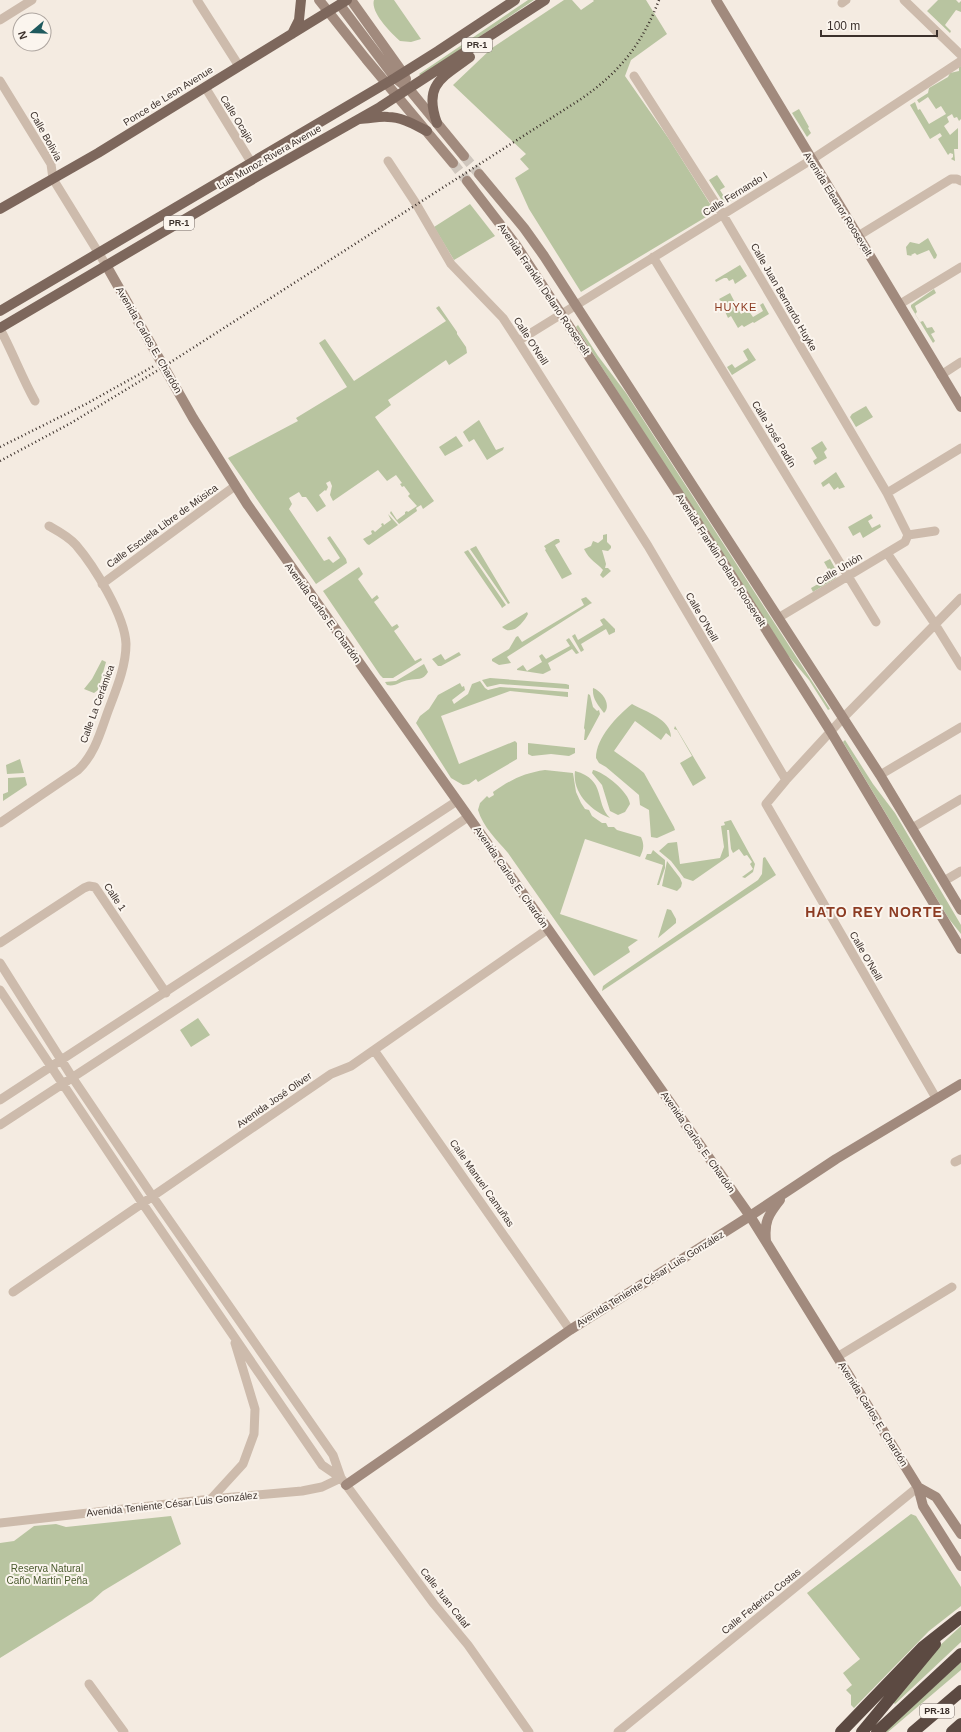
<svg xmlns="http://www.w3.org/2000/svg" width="961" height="1732" viewBox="0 0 961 1732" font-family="Helvetica,sans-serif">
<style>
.green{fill:#b8c4a0}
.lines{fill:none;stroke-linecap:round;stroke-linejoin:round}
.secondary-tunnel{stroke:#cfc6bd;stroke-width:10;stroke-dasharray:10 5;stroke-linecap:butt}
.street{stroke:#cdbbac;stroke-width:9}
.secondary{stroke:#a18a7d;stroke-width:10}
.primary{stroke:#7d675c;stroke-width:10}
.highway{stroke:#5c4a42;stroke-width:12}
.rail{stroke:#3b302b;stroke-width:2.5;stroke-dasharray:1 3;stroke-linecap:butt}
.labels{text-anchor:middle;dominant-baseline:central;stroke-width:4;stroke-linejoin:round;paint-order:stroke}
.shield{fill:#fbf5ee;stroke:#756b66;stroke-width:1}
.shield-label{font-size:9px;font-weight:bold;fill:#3b302b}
.street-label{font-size:10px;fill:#3b302b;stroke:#fbf5ee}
.park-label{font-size:10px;fill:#4a5a2e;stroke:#fbf5ee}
.neighbourhood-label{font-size:11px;letter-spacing:1px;fill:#8c3b22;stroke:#fbf5ee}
.district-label{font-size:14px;font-weight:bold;letter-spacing:1px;fill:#8c3b22;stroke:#fbf5ee}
</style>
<rect width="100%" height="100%" fill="#f4ebe1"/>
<path class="green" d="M374 0H394L421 39 411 42 400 41C391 33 370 12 374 0Z
M528 0H534L421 76 419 74Z
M564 0H572L581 10 594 1 593 0H646L667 34 631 60 625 76 669 139 712 207 711 214 581 292 529 209 515 178 529 169 520 159 526 154 453 85 492 48Z
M938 0H956L959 3 961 1V12L956 10 945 25 951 31 950 33 927 11Z
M961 66V119L959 121 957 117 954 118 952 114 947 117 949 122 944 126 950 135 958 128V149H954L955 161 951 159 953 157V154L950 153 948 155 938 139 942 136 940 133 930 139 910 105 915 102 918 110 920 109 929 124 946 114 941 106 936 109 928 97 919 103 917 100 928 93 929 88 948 77 950 73 959 71V67Z
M799 109 809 127 808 128 811 133 807 137 792 113Z
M717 175 725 187 720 190 725 198 742 188 744 191 748 190 728 202H723L709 180Z
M470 204 495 236 454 260 434 227Z
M928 238 937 255 936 258 934 259 929 250 917 255 915 253 911 255 912 256 907 255 906 247 910 242 919 244Z
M740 265 747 276 735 284 733 279 729 281 727 278H724L716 282 715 280Z
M934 289 936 293 915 306 917 312 915 314 920 322 923 321 927 328 932 327 935 332 931 334 935 341 933 343 911 307V305Z
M730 293 741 314 748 310 753 317 763 311 760 305 763 303 769 314 754 323 753 322 744 327 742 325 738 328 731 316 728 318 722 305 723 304 720 300 719 299Z
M439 306 457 332V334L466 347 467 353 449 365 446 360 388 400 391 405 375 417 434 501 423 509 421 505 416 508 417 511 399 524 390 513 391 511 397 520 405 514V512L407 511 408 512 417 506 408 496 410 494 404 486 402 487 400 484 402 483 396 475 387 481 378 470 333 501 330 495 332 486 330 481 326 483 328 487 326 491 325 490 319 495 326 506 317 512 306 497H302L299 492 289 498 292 504 289 509 324 561 329 559 333 563 340 558 327 538 330 536 346 559 347 563 316 584 228 458 298 421 296 418 347 387 319 343 325 339 354 381 446 321 436 308Z
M578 325 598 356 626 393 830 709 828 710 809 680 785 652 576 327Z
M748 348 756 360 732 375 727 367 732 364 735 368 748 360 743 351Z
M866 406 873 417 856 427 850 417 852 414Z
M479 420 496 450 504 447 503 450 487 460 474 439 469 442 463 432 464 431Z
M456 436 463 446 445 456 439 447Z
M822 441 827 449 824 452 827 458 815 465 813 461 817 458 811 448Z
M836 472 845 487 839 489 838 487 834 490 829 483 823 487 821 483Z
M388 514 398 525 369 545 367 544 363 539 372 534 371 531 373 530 375 532 382 526 381 524 383 523 384 525 391 520Z
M871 514 873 518 868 521 872 528 880 524 881 527 863 538 860 532 853 536 848 527Z
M607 534V542L611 546V548L608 551 602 550 606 564 605 568H608L611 571 603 578 600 575 603 570C596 562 590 561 584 549L591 546 593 541 598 543 603 539V535Z
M556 539H559L560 542 555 545 572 574 562 579 545 550 546 549 544 546Z
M476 546 510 603 508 604 470 549Z
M468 550 506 605 502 608 501 606 464 552Z
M830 559 837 572 836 578 813 592 811 588 832 576 824 562Z
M359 567 363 574 358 579 372 599 377 595 379 598 374 602 392 627 397 624 399 627 394 631 415 661 421 658 422 660 393 678H383L380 675 323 591Z
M586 597 592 603 590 604 507 657 511 663 499 665 492 661V659L509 649 516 637 518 636 522 642 584 605 581 599Z
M527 612 528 614C524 622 512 637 502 627Z
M604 618 615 629V632L609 635 606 629 581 644 584 650 581 652 572 636 575 634 578 640 603 625 600 620Z
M569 638 579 653 576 654 572 649 548 663 551 670 543 674 517 670V669L523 665 527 671 542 662 539 656 542 654 546 659 570 646 566 640Z
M459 652 461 655 441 666H438L432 659 441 654 445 660Z
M102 660 106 662 98 690 94 693 84 689 92 679Z
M424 664 428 672C423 681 417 678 409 680 400 681 396 687 387 685L385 682 396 681Z
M490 678 566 684 569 685V689L500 684 487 687 482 680Z
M480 681 485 688 488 690 500 687 568 692V697L510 691 441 716 459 764 515 741 517 743V759L478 782 476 779 469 784 463 785 451 778 416 723 420 716 429 709 438 695 460 683 462 687 464 686 465 690 452 700 454 704 468 694 472 684Z
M593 688C602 691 612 705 604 713 598 705 592 699 593 688Z
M588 694 590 695 593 707 597 711 599 710 600 714 586 740H584L585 730 584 728Z
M632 704C646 712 671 719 671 737L666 733 661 740 635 721 614 751 638 768 644 773 674 827 675 830 657 838 651 837 649 810 640 805 639 795 606 767 599 763 596 758C596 738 617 716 632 704Z
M675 726 706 778 693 786 680 763 692 756 677 730 674 729Z
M845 740 873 784 895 813 961 925V934L949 919 843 742Z
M528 743 575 748V753L569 756 551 754 532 756 528 754Z
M20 759 24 773 7 774 6 765Z
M545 770 573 773 576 792 581 803 585 809 589 810 592 816 602 823H606L608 827H614L617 830 641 837C645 846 643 850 640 857L585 839 560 914 638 940 628 947 630 952 594 976 508 853C497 840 483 827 478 810L480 803 487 796 489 798 494 795 493 792C510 780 524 773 545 770Z
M593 770C604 772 629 792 630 804L625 812 618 815 610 811 602 785 592 773Z
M575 771C607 780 594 802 610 818 591 811 572 793 575 771Z
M25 777 27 785 3 801V794L8 792V778Z
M731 820 755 864 753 872 745 878 742 877 753 869 750 864 752 862 747 855 744 856 739 849 733 853 731 849 729 830H727L729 856 693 881 684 878 671 861 659 851 668 843 677 842 680 864 720 858 724 847 721 826 725 825 724 822Z
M653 850 665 860V868L659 885H657L663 865 645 859 647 854H651Z
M765 857 776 875 602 991 603 986 607 983 758 880 762 874 763 858Z
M667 861 680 878 682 883 681 887 677 891 662 886Z
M667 909 671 910 676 919V923L658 938Z
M198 1018 210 1035 191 1047 180 1030Z
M911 1514 916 1516 961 1587V1606L929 1631 854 1708 851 1705V1695L846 1690 852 1685 843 1673 860 1659 807 1593Z
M171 1516 181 1544 103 1591 92 1601 0 1658V1543L14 1541 34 1526 56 1524 66 1527Z
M961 1626V1642L895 1704 892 1701 936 1649Z
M961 1662V1670L888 1732H885Z"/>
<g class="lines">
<path class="secondary-tunnel" d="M464 156 479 174
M453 163 467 181"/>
<path class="street" d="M197 0 239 66
M904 0 961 55
M842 3 846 0
M0 20 32 0
M634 76 723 215 887 493 908 535
M0 81 51 164 53 179 106 265
M205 87 251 162
M388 161 415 202 451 264 503 318 518 341 648 546 786 780
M858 236 951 179H957L961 181
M653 257 876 622
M900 304 961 267
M0 329C13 353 22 378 35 401
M518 341 811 160 961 61
M941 375 961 362
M887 493 961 448
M908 535 935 531
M887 553 935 624 961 666
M102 584 235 486
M778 618 905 542 908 535
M880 775 961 727
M0 823 78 770C94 755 100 734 107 714 115 692 126 668 126 644 125 616 94 566 76 545 68 536 58 531 49 526
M912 828 961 799
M944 881 961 871
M0 943 84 888 89 886 95 887 166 993
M0 963 72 1077 153 1197 333 1455 341 1478 434 1604 468 1645 529 1732
M0 990 143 1204 322 1465 341 1478
M374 1050 570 1330
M936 1098 766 804 786 780 843 718 961 598
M0 1100 457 801
M0 1125 377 878 468 817
M955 1162 961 1159
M13 1292 331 1074 351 1066 374 1050 548 929
M837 1357 952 1287
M211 1499 243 1464 254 1434 255 1409 235 1343
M0 1523 211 1499 302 1491 322 1487 341 1478
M89 1684 124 1732
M618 1732 918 1487"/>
<path class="secondary" d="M319 0 366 59 453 163
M351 0 403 73 406 79
M716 0 961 407
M340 5 395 78 409 89 464 156
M479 174 524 228 544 256 880 775 961 910
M467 181 516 245 718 554 831 732 961 949
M106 265 193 418 247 504 548 929 750 1216 918 1487 923 1506 961 1566
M766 1241C764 1222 768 1215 780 1200
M346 1485 570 1330 750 1216 836 1159 961 1084
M918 1487 936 1497 961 1534"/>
<path class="primary" d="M292 34 299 20 301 0
M360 119C369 119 379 116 388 117 402 117 415 125 427 131
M437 123C423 84 442 78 470 57
M0 209 98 153 347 0
M0 311 395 78 438 51 515 0
M0 328 260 175 380 107 545 0"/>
<path class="highway" d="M841 1732 923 1647 961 1617
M862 1732 935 1644
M877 1732 961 1654
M913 1732 961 1691
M952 1732 961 1724"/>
<path class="rail" d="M0 447 86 404 154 366
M0 461 71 423 160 369 581 99C620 72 642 44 659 0"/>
</g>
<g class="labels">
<g class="shield">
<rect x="462" y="38" width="30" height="14" rx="3"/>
<rect x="164" y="216" width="30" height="14" rx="3"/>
<rect x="920" y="1704" width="34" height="14" rx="3"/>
</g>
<g class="shield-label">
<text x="477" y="45">PR-1</text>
<text x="179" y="223">PR-1</text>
<text x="937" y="1711">PR-18</text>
</g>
<g class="street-label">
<text transform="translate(168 96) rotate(-32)">Ponce de Leon Avenue</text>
<text transform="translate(237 119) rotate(58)">Calle Ocajio</text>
<text transform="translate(46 136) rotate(61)">Calle Bolivia</text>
<text transform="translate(269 157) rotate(-30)">Luis Munoz Rivera Avenue</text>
<text transform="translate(735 194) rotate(-32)">Calle Fernando I</text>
<text transform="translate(838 204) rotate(58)">Avenida Eleanor Roosevelt</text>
<text transform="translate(544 289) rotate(56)">Avenida Franklin Delano Roosevelt</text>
<text transform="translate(784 297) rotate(60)">Calle Juan Bernardo Huyke</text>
<text transform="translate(149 340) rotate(60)">Avenida Carlos E. Chardón</text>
<text transform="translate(531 341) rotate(57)">Calle O'Neill</text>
<text transform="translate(774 434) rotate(59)">Calle José Padín</text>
<text transform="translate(162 526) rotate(-36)">Calle Escuela Libre de Música</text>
<text transform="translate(721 560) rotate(57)">Avenida Franklin Delano Roosevelt</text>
<text transform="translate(839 569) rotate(-31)">Calle Unión</text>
<text transform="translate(323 613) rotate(54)">Avenida Carlos E. Chardón</text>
<text transform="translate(702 617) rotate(60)">Calle O'Neill</text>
<text transform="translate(97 704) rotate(-70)">Calle La Cerámica</text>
<text transform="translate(511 877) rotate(55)">Avenida Carlos E. Chardón</text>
<text transform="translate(115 897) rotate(56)">Calle 1</text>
<text transform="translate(866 956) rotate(60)">Calle O'Neill</text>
<text transform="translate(274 1100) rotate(-35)">Avenida José Oliver</text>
<text transform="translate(698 1142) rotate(55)">Avenida Carlos E. Chardón</text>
<text transform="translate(482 1183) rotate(55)">Calle Manuel Camuñas</text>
<text transform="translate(650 1279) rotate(-32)">Avenida Teniente César Luis González</text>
<text transform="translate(873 1414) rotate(58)">Avenida Carlos E. Chardón</text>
<text transform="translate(172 1504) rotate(-6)">Avenida Teniente César Luis González</text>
<text transform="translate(445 1598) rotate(52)">Calle Juan Calaf</text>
<text transform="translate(761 1601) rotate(-39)">Calle Federico Costas</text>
</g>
<g class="park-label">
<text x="47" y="1568">Reserva Natural<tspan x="47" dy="12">Caño Martín Peña</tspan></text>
</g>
<g class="neighbourhood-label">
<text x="736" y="307">HUYKE</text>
</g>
<g class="district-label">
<text x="874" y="912">HATO REY NORTE</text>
</g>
</g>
<g transform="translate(32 32) rotate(251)"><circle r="19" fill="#fbf5ee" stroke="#aea6a0"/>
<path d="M0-3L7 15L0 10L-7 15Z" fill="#1f5a5e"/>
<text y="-6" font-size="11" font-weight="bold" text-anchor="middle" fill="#3b302b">N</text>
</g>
<path d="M821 30v6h116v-6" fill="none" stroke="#3b302b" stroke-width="2"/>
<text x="827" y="30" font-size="12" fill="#3b302b" stroke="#fbf5ee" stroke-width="3" paint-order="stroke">100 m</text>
</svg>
